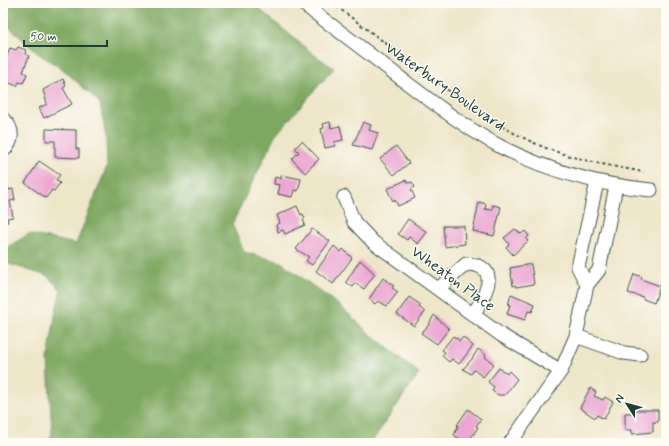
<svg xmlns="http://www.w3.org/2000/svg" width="669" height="446" viewBox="0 0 669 446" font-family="Mynerve,sans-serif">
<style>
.forest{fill:#7ea860;stroke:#4e724a}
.building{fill:#eba7d1}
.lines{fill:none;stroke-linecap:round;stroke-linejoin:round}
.minor-casing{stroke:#3e564a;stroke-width:15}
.path{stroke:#3e564a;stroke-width:2;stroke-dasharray:3 3;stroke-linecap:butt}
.minor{stroke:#fff;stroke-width:13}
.labels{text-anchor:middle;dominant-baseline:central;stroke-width:3;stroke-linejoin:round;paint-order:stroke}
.street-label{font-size:16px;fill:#1f3d34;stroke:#fdfcf7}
</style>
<rect width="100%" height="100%" fill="#fdfcf7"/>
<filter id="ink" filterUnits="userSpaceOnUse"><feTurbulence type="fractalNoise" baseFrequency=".025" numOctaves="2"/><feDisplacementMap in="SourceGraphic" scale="8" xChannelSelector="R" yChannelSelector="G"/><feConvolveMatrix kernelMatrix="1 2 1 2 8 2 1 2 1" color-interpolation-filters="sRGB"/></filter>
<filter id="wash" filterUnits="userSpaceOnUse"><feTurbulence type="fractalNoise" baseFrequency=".012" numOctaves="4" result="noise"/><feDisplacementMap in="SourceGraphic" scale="16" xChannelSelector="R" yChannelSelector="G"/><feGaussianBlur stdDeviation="0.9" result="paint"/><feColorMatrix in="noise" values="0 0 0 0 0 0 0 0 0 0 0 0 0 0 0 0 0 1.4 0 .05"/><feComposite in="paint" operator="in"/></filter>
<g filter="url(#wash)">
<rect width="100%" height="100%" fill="#eee6c9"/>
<path class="forest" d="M3 3H252L313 54 334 68 275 136 232 224 244 252 281 262 341 307 370 334 419 373 371 443H46L52 434 48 359 56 310 61 290 47 276 3 262V248H6L29 234 76 244 107 166 106 138 100 103 65 71 36 52 3 21Z"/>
<g id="blocks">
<path class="building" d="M18 47 26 50 25 54 29 56 23 72 27 74 23 83 19 82 17 86 7 82 8 78 3 76V66L10 48 16 50Z
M63 79 66 86 63 88 72 104 44 118 39 108 47 104 43 90Z
M330 122 331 128 340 126 343 140 334 142 335 146 325 148 321 129 324 128 323 124Z
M363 122 371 125 369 130 378 133 372 150 353 145Z
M46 129 76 130V149H79V158L55 157V141H46Z
M302 141 319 159 305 173 292 159 299 152 295 148Z
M396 146 409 163 394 175 380 159Z
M39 161 60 175 56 180 60 183 54 191 52 190 46 198 25 183Z
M281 175 301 179 298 191 294 190 292 197 278 194 280 185 274 184 275 177 281 179Z
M406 180 408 183 412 182 415 187 411 189 415 198 398 206 395 200 393 201 387 189Z
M8 187 9 190 13 189 15 200 10 201 13 217 7 218 8 222 3 223V188Z
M479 202 486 204 485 209 492 210 493 205 501 207 494 236 473 231Z
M297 206 301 215 303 214 305 218 303 219 305 225 285 234 283 230 278 232 276 225 280 223 277 215Z
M408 219 427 232 418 244 409 237 407 240 398 234Z
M443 226H464L465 244 445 247Z
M312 229 330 241 312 265 306 261 309 257 296 249Z
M515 229 521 234 525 231 529 236 526 239 528 241 513 255 506 247 509 244 504 238Z
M334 246 341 252 343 249 352 258 333 284 316 271Z
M360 260 375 274 364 289 355 283 353 287 346 282Z
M531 264 534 284 516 287 515 285 513 286 510 268Z
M634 274 642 277 641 279 660 286 654 303 643 299V297L628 293Z
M383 278 394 286 392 288 398 292 387 306 378 301 375 304 369 299Z
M511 294 535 304 532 312 528 311 525 320 507 314 510 305H508Z
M409 297 421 305 419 307 425 312 414 326 397 314Z
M434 315 449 329 437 344 421 333 428 326Z
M453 336 460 341 463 337 473 346 459 364 452 359 449 362 442 356 445 352 442 350Z
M478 349 486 355 485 357 494 364 483 377 474 370 471 374 463 369 472 359Z
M499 368 507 374 509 371 517 379 505 395H498L492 391 494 387 488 382Z
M590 388 596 392 594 396 603 400 605 397 613 402 604 419 597 415 595 418 580 408Z
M468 409 481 419 476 426 478 427 473 435 467 443H465L454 435 458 426 457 425Z
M635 410H658V422H653V432L632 434V430H625V413H635Z"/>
</g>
</g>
<g filter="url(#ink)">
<use href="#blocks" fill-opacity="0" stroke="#3e564a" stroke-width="1"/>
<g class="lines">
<g class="minor-casing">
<path id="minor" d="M302 3C336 29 370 54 403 80 435 104 467 129 503 148 549 171 600 185 651 190
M3 119C14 128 14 142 3 151
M344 197 354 222 373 242 501 335 561 371
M587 285 578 267 597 182
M438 289 466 264C504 265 484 297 473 315
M576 336 624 353 640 355
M510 443 561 371 576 336 587 285 599 270 616 186"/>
</g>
<path class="path" d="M332 3C361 25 391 47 420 69 460 100 499 129 546 148 578 160 610 166 644 172"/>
<use href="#minor" class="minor"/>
</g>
</g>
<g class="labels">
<g class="street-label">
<text transform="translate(445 87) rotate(35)">Waterbury Boulevard</text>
<text transform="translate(453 279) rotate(36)">Wheaton Place</text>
</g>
</g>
<rect width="669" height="446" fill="none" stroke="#fdfcf7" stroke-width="16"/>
<g transform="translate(627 404) rotate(306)" stroke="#fdfcf7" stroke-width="3" paint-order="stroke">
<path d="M0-3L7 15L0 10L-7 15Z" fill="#1f3d34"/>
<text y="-6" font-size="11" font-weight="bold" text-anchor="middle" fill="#1f3d34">N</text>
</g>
<path d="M24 40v6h83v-6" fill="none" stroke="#1f3d34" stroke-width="2"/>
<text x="30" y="40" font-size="12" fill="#1f3d34" stroke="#fdfcf7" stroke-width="3" paint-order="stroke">50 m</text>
</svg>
